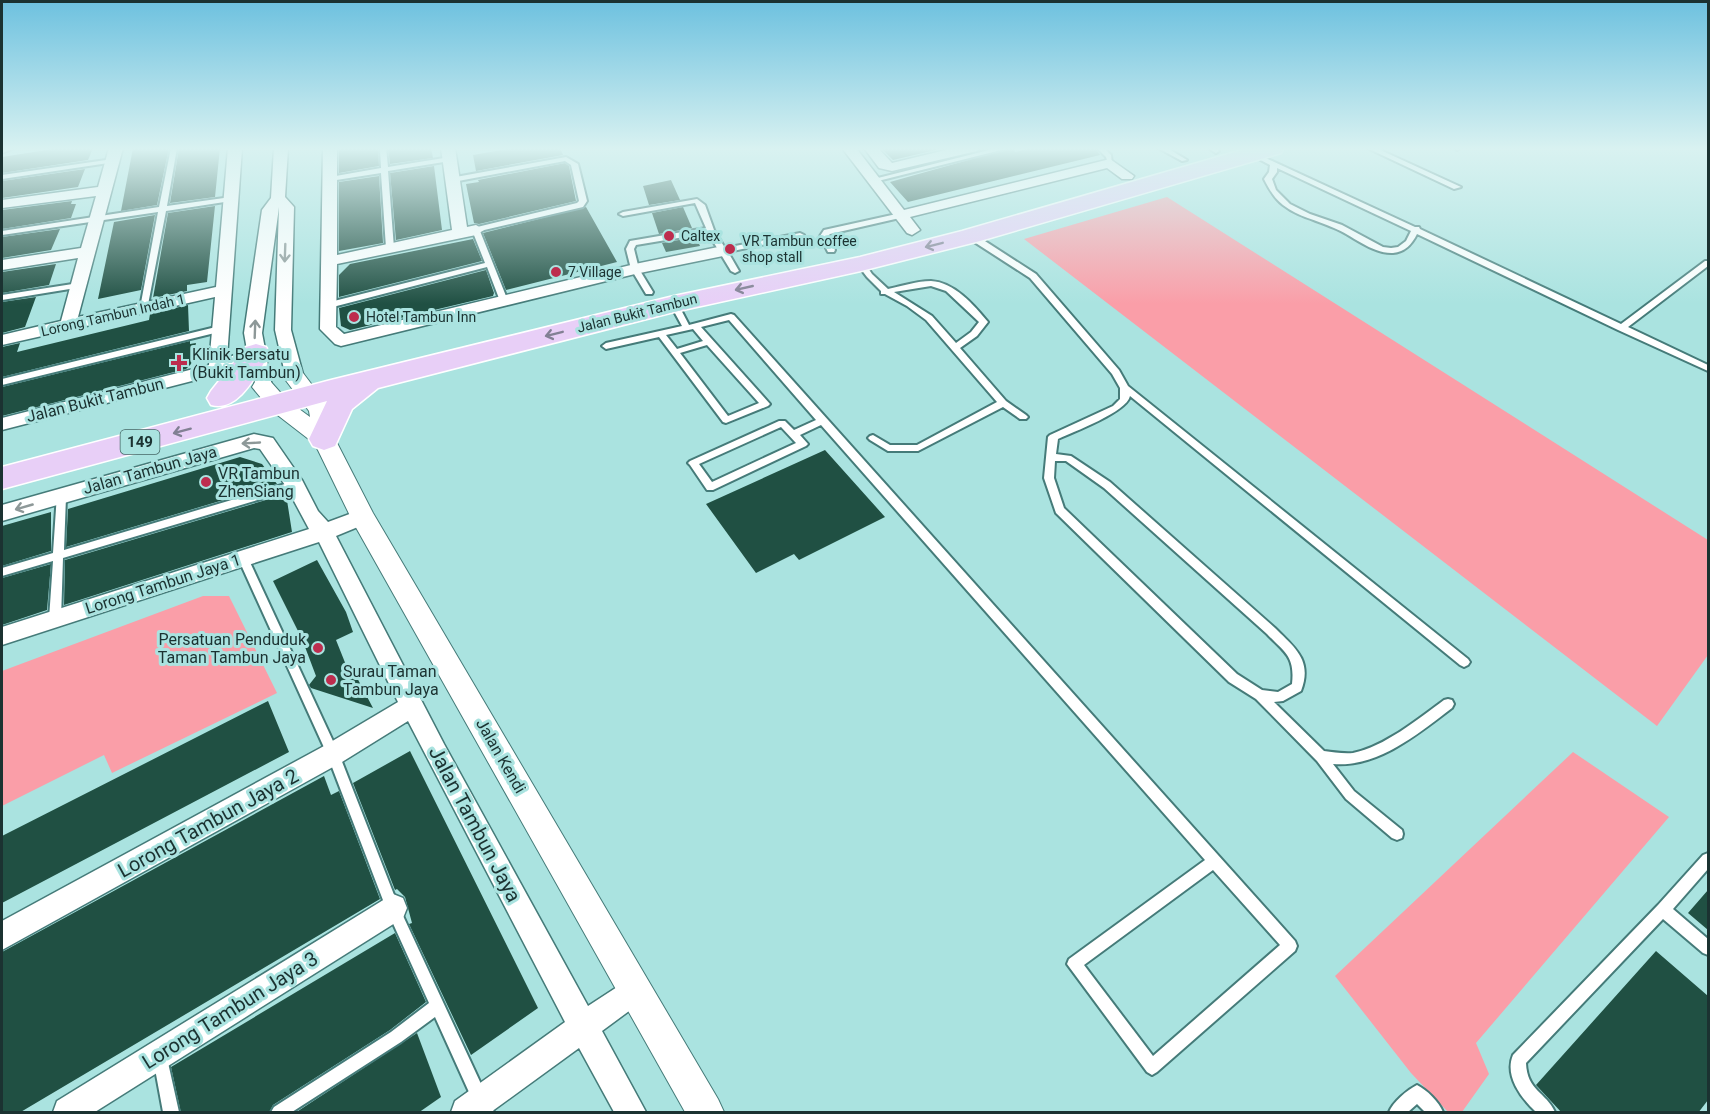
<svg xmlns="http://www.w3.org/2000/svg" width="1710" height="1114" viewBox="0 0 1710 1114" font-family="Roboto,sans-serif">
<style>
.green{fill:#fa9ea8}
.building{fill:#205043}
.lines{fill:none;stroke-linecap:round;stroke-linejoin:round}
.service-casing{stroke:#457b79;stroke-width:4}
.minor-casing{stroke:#457b79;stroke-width:3}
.tertiary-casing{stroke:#457b79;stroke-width:2}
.primary-casing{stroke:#fff;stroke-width:3}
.service{fill:#fff;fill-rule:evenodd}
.minor{fill:#fff;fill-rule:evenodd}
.tertiary{fill:#fff;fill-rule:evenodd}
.primary{fill:#e8cff7;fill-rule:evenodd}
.oneway{stroke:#828094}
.oneway2{stroke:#8d9898}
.poi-dot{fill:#bd2d4e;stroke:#aae3e0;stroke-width:2}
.labels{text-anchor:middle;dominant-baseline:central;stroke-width:6;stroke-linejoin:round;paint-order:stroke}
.far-poi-label{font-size:14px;fill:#1b3231;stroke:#aae3e0;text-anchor:start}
.far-street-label{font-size:14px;fill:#1b3231;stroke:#aae3e0}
.shield{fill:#aae3e0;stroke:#466766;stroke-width:1.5}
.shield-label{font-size:15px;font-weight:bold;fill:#1b3231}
.poi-label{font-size:16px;fill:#1b3231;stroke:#aae3e0;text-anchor:start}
.street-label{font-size:16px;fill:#1b3231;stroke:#aae3e0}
.near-street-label{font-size:20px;fill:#1b3231;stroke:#aae3e0}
</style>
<rect width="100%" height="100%" fill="#aae3e0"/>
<path class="green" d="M1167 197 1708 540V655L1657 726 1024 239Z
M203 596H229L277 693 112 773 104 755 2 806V671Z
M1573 752 1669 817 1476 1043 1489 1074 1462 1112H1448L1411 1073 1335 976Z"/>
<path class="building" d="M59 148H93L88 160 2 173V157Z
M133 148H169L157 205 121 211Z
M179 148H220L215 197 170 203Z
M339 148H378L379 166 339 173Z
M388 148H431L433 158 390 164Z
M513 148H560L563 155 476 171 473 155Z
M881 148H944L893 160Z
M1011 148H1014L1015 152 1031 148H1095L1100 155 908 202 890 182Z
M565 163 569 166 576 201 479 224 474 223 466 184 479 182 478 180Z
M434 166 442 230 396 240 390 173Z
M85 169 78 187 2 198V181Z
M379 176 383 243 339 251V182Z
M671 180 680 200 649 205 643 186Z
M72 201 71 204H76L71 218 2 229V210Z
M215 206 207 282 187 285V291L153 298 168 213Z
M586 207 617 262 506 290 483 233Z
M683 207 692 228 659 234 652 213Z
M155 215 141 290 98 299 114 222Z
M60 229 51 250 2 258V237Z
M696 237 700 246 666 252 662 243Z
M473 239 482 261 339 297V275L350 264Z
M56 264 49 285 2 293V272Z
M486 270 494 293 493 296 350 330 341 326 339 308Z
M36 297 25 327 2 333V302Z
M188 305 189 331 2 377V347L20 343 17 352 149 320 150 314Z
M190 341V344L196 343 191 364 186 369 2 416V387Z
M825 450 885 517 799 560 794 554 756 573 706 504Z
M240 457 262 464 277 484 66 547 68 509Z
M286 494 292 532 64 605 65 560Z
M51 512V551L2 566V526Z
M317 560 346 612 353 632 336 640 348 670 354 672 373 708 311 688 309 685 316 676 302 639 273 581Z
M51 564 47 610 2 625V578Z
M268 701 289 752 2 903V836Z
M410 751 538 1008 471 1055 409 924 412 923 405 897 397 889 395 890 353 783Z
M324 776 331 795 339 791 380 899 19 1113H2V952Z
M1708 890V930L1688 913Z
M395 933 426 1002 390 1030 273 1105 269 1113H181L171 1067Z
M1656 951 1708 996V1100L1698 1113H1562L1536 1085Z
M417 1033 441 1097 418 1113H295Z"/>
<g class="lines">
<g class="service-casing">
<path id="service" d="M171 148H177L167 206 231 197 235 199 231 201 166 211 147 310 144 311 140 308 158 212 2 235V231L159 207Z
M380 148H386L388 167 450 157 453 159 450 161 388 171 394 248 390 250 386 248 381 173 330 181 326 179 330 177 381 168Z
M997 148H1009L874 182 870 180Z
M1097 148H1104L1111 155 1112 164H1108L1106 157Z
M1158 148H1167L1187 160 1182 161Z
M1208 148H1216L1219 151 1216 153Z
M1367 148H1376L1461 187 1454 189Z
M1453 148H1460L1457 150Z
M1253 154H1257L1415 227H1419L1420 229 1621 324 1705 261H1708V266L1628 327 1708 365V371L1618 330 1417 234C1412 244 1405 252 1393 253 1372 254 1352 235 1334 228 1317 220 1298 217 1283 205 1274 198 1269 189 1264 179L1269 172 1270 165 1253 156ZM1277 168 1411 231 1406 241 1398 247 1391 248 1383 247 1342 225 1310 214 1290 204 1276 190 1272 179 1277 172Z
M566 157 578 164 587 201 583 207 480 231 508 301 507 303 504 304 500 301 487 267 329 308 325 305 326 303 485 263 472 230 473 228 577 203 579 201 571 165 565 161 453 182 449 180 450 178Z
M113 159 116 161 115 162 2 179V175Z
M697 199 705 205 714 230 725 248 800 233 804 235 800 237 728 252 739 271 735 273 731 271 708 233 636 245 634 249 639 269 653 292 652 294H646L631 269 626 249 630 241 706 228 695 203 623 216 619 214 623 212Z
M901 213H904V217L830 234 828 236 835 250 834 252H828L820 236 824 230Z
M968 234H974L1036 274 1119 370 1128 386 1468 659 1470 662 1468 665 1464 667 1460 665 1130 396C1127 412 1073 432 1058 439L1056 454 1071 456 1110 482 1275 628C1294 647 1313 660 1301 691L1283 701 1274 702 1324 751C1333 752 1343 754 1353 753 1384 747 1418 719 1444 700L1448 699 1452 700 1454 704 1452 708C1419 733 1378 768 1333 764L1354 791 1402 830 1403 834 1402 838 1397 840 1392 838 1346 799 1317 761 1256 699 1229 682 1056 513 1044 478 1048 437 1050 435 1113 406 1120 399V388L1112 374 1030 278 968 238ZM1055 461H1066L1104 488 1267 634C1285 653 1295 656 1292 684L1278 692 1262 690 1237 674 1064 508 1054 478Z
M858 262H864L872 274 888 289C902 286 917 281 931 281 954 282 974 305 988 322L977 336 960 348 1006 401 1026 415 1028 417 1026 419H1020L1003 407 918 451H888L870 440 868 438 870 436 873 435 890 445H917L997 402 926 320 907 306 885 294H881V291L867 277 857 264ZM931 286 946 291 979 322 971 332 956 343 932 316 894 292Z
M79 283 83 285 82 287 2 300V295Z
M674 301 678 304 689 325 731 314 734 315 1295 941 1297 946 1295 951 1157 1072 1152 1075 1147 1072 1067 964 1069 959 1205 860 821 425 800 435 808 444 806 446 713 490H707L690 465 688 463 690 461 779 421H785L794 430 816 420 729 320 701 327 770 404 768 406 726 423 723 422 659 337 606 349 602 346 606 343 682 326 670 304ZM693 329 703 341 677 349 666 335ZM707 345 759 403 728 416 680 353ZM781 427 796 443 712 482 699 464ZM1213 870 1280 945 1153 1056 1084 965Z
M220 326 224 329 223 331 2 385V379Z
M295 481 300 485 298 488 63 558 61 619 59 622 55 624 51 622 49 619 53 561 2 576V568L53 553 57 494 61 493 66 497 64 550Z
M243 554 247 555 248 558 339 754 398 905 494 1112H478L435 1017 401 1042 292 1112H271L274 1107 391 1032 429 1003 386 908 327 754 238 558 239 555Z
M1708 853V869L1673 909 1708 939V955L1703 953 1663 919 1526 1063C1527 1091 1546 1092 1555 1112H1536C1522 1099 1504 1076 1513 1055L1658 905 1703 855Z
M160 1051 165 1053 167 1058 179 1112H163L153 1058 155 1053Z
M1417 1085C1427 1090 1439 1102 1443 1112H1425L1417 1104 1408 1112H1389C1393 1102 1407 1090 1417 1085Z"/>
</g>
<g class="minor-casing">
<path id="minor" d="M2 148H16L2 153Z
M109 148H123L78 317 216 287 228 148H242L227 358 247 350 244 333 262 210 271 198 274 148H288L285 197 294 207 291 330 304 378 301 382 295 384 286 378 275 330 279 207 262 333 272 387 269 391H257L250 362 223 373 2 430V418L209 365 215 297 2 345V335L61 321 78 258 2 270V260L81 248 96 196 2 208V200L98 187Z
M323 148H337V255L452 230 441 148H455L467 227 476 225 484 230 476 235 337 264 336 327 344 334 635 264 723 246 731 251 723 256 635 274 341 346 335 344 320 329Z
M842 148H856L904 210 1110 159 1134 176 1132 179H1122L1107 168 910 217 920 230 912 235 907 233Z
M864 148H878L892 163 954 148H979L977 151 892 171 879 168Z
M254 434 273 438 302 480 318 511 328 522 363 509 370 512 373 517 370 522 336 536 444 744 588 1006 634 976 644 980 648 990 644 1000 602 1031 646 1112H614L579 1048 491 1112H451L455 1101 565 1022 408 721 342 762 2 950V921L324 746 398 702 319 542 2 645V627L309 529 287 488 260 449 254 448 2 521V505Z
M393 894 403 898 407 908 403 918 95 1112H53L57 1101Z"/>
</g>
<g class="tertiary-casing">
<path id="tertiary" d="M295 371 303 373 331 410 335 439 373 513 718 1099 724 1112H685L354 524 315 444 271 410 252 387 255 382 263 380 271 382 287 400 310 417 309 411 284 378 287 373Z"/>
</g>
<g class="primary-casing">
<path id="primary" d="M1249 148H1284L1281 153 980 241 861 271 674 312 378 388 352 409 335 446 324 450 313 446 309 439 327 401 2 489V467L331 380 674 296 860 257 962 231Z
M256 344 266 347 270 353C257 373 239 413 211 405L207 398 211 391 246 347Z"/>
</g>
<use href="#service" class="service"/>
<use href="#minor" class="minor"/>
<use href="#tertiary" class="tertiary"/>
<use href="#primary" class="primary"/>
</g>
<defs><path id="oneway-shaft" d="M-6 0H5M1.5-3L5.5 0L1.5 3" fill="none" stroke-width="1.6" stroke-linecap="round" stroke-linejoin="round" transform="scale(1.5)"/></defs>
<g class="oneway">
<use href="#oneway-shaft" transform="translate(934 245) rotate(166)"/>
<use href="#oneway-shaft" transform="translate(744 288) rotate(167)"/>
<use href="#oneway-shaft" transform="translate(554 334) rotate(166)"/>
<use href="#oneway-shaft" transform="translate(182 431) rotate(165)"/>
</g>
<g class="oneway2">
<use href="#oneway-shaft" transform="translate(285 253) rotate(92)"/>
<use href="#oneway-shaft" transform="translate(255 329) rotate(-88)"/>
<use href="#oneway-shaft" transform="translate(251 443) rotate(177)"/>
<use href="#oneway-shaft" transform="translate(24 507) rotate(164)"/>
</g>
<linearGradient id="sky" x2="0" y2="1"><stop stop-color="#6dc1df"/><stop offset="0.49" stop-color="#d9f2f1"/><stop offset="1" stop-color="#d9f2f1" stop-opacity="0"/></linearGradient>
<rect width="1710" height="304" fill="url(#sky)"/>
<g class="poi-dot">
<circle cx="669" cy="236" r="6"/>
<circle cx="730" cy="249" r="6"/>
<circle cx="556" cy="272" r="6"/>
<circle cx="354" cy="317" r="6"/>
<path d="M176 354h6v6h6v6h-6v6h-6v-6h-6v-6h6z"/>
<circle cx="206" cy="482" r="6"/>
<circle cx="318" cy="648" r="6"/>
<circle cx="331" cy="680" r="6"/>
</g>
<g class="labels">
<g class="far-poi-label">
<text x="681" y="236">Caltex</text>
<text x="742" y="241">VR Tambun coffee<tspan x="742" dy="16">shop stall</tspan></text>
<text x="568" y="272">7 Village</text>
<text x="366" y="317">Hotel Tambun Inn</text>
</g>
<g class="far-street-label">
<text transform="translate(637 313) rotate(-14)">Jalan Bukit Tambun</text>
<text transform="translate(113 315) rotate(-13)">Lorong Tambun Indah 1</text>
</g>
<rect class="shield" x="120.5" y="430" width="39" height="24" rx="4.5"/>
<g class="shield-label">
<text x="140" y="442">149</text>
</g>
<g class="poi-label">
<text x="192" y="354">Klinik Bersatu<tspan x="192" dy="18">(Bukit Tambun)</tspan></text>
<text x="218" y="473">VR Tambun<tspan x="218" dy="18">ZhenSiang</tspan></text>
<text x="306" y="639" text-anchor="end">Persatuan Penduduk<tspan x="306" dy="18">Taman Tambun Jaya</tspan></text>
<text x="343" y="671">Surau Taman<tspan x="343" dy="18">Tambun Jaya</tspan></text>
</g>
<g class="street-label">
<text transform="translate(95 400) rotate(-14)">Jalan Bukit Tambun</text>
<text transform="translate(150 470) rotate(-16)">Jalan Tambun Jaya</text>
<text transform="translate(163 584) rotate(-18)">Lorong Tambun Jaya 1</text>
<text transform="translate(501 756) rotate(60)">Jalan Kendi</text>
</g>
<g class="near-street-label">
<text transform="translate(208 823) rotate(-29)">Lorong Tambun Jaya 2</text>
<text transform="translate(475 824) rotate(62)">Jalan Tambun Jaya</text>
<text transform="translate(230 1010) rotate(-32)">Lorong Tambun Jaya 3</text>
</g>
</g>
<rect width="1710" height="1114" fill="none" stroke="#1b3231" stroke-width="6"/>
</svg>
